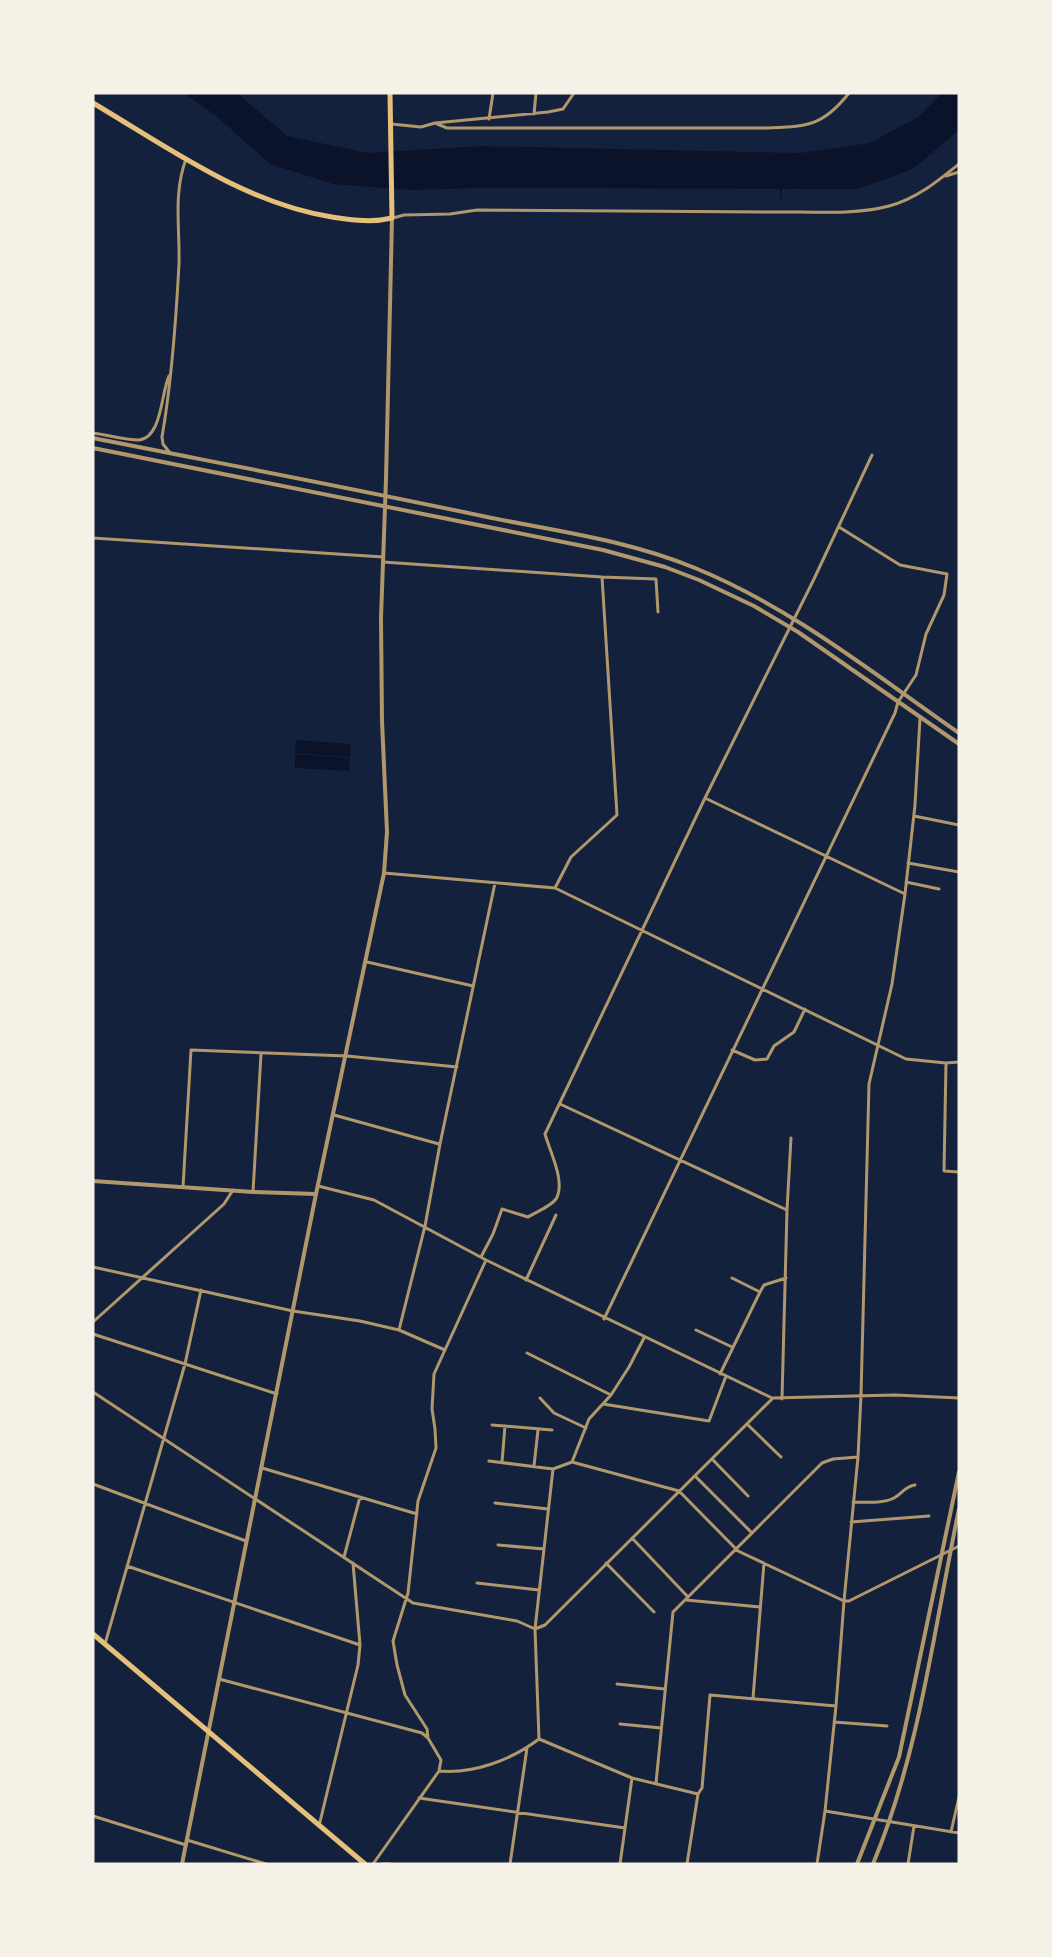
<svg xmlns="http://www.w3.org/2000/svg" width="1052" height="1957" viewBox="0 0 1052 1957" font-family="Cabin,sans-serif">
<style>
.water{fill:#0b132b}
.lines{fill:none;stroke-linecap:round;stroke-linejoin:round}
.stream{stroke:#0b132b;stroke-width:2}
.minor{stroke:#b1986c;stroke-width:3}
.tertiary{stroke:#b1986c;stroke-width:4}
.primary{stroke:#e5c07b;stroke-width:5}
</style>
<rect width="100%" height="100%" fill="#14213d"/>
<path class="water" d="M184 93H237L287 136 368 153 481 146 800 153 870 143 918 117 942 93H959V130L913 169 858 189 480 188 410 190 333 184 270 164 215 115Z
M296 740 351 744 350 757 295 753Z
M295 754 350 758 349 771 295 768Z"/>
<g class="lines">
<path class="stream" d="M781 186V198"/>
<path class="minor" d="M534 114 536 93
M489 119 493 93
M435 123 447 128H769C808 126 823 126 849 93
M391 124 421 127 435 123 548 112 563 109 574 93
M946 176 959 172
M393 218 404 215 450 214 477 210C573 210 670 212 766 212 804 211 852 216 889 206 916 199 938 181 959 164
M93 433C108 435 124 440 139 440 162 438 161 393 169 376
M170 453 163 444 162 437C172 380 176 321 179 264 180 228 173 194 186 159
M93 538 383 557
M383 562 602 577 656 579 658 612
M705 798 905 894
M914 816 959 825
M908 863 959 872
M384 873 555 888 906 1059 946 1063 959 1062
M906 882 939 889
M555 888 571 857 617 815 602 577
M367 962 473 986
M732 1050 755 1060 767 1059 774 1046 794 1032 805 1009
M946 1063 944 1171 959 1172
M560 1104 787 1210
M334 1115 439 1144
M318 1186 374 1200 486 1260 772 1398 895 1395 959 1398
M183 1187 191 1050 347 1056 457 1067
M253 1192 261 1054
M481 1257 493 1234 502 1209 528 1217C536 1212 550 1207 556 1199 566 1182 550 1152 545 1134L705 798 814 579 872 455
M93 1267 293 1311 360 1321 399 1330 445 1350
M526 1280 556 1215
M760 1292 764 1285 786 1278
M604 1319 895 713 898 702 916 675 926 634 944 595 947 574 900 565 839 527
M93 1322 224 1204 233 1190
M399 1330 425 1226 440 1144 495 883
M696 1330 732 1347
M93 1334 277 1394
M527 1353 611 1395
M720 1374 760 1292 732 1278
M93 1392 413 1603 517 1621 535 1629
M540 1398 554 1413 586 1428
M782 1399 787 1210 791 1138
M603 1404 709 1421 726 1376
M747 1424 781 1457
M492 1425 552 1430
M712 1459 748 1496
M489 1461 553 1469
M502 1462 505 1426
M572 1462 589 1419 611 1395 629 1367 644 1338
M534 1466 538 1430
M262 1468 417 1514
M695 1476 752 1533
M93 1484 246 1541
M853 1502C866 1502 882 1504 894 1498 902 1494 905 1486 915 1485
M495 1503 548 1509
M851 1522 929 1516
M632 1538 688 1597
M498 1545 544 1549
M344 1557 360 1497
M606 1563 654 1612
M127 1566 360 1645
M477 1583 539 1590
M686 1600 760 1607
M535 1629 545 1625 772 1399
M105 1644 185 1364 201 1290
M219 1679 422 1733 428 1738
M617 1684 665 1689
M753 1698 764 1563
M834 1722 887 1726
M620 1724 661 1728
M539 1739 535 1629 553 1469 572 1462 679 1491 738 1551 844 1601H849L959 1546
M539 1739 632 1778 698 1794
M439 1771 441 1760 428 1738 427 1729 405 1695 397 1665 393 1641 408 1593 418 1501 436 1448 435 1429 432 1409 434 1374 486 1260
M656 1783 673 1612 822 1463 833 1459 858 1457
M419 1798 625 1828
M825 1811 959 1833
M93 1816 186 1845
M319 1826 358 1665 360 1645 353 1563
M951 1832 959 1797
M187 1840 266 1864
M373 1864 439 1771C474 1774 511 1760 539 1739
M382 1864H390
M510 1864 527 1748
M620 1864 632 1778
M687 1864 698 1794 702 1788 710 1695 836 1706
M817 1864 825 1811 836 1706 844 1601 858 1457 861 1395 869 1084 892 984 905 894 915 805 920 718
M908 1864 914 1826"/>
<path class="tertiary" d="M93 438C224 464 356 489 487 517 556 531 628 540 695 568 791 607 874 674 959 733
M93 448 603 550 665 567 699 580 754 606 798 632 959 744
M93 1181 253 1192 316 1194
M182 1864 316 1194 384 873 387 832 382 721 381 618 386 479 392 218
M857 1864 899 1757 959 1472
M873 1864C920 1751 934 1628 959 1509"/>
<path class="primary" d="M93 103C169 148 244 203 332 217 353 220 371 223 392 218L390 93
M93 1634 365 1864"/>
</g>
<rect width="1052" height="1957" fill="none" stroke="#f6f1e7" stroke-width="189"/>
</svg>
